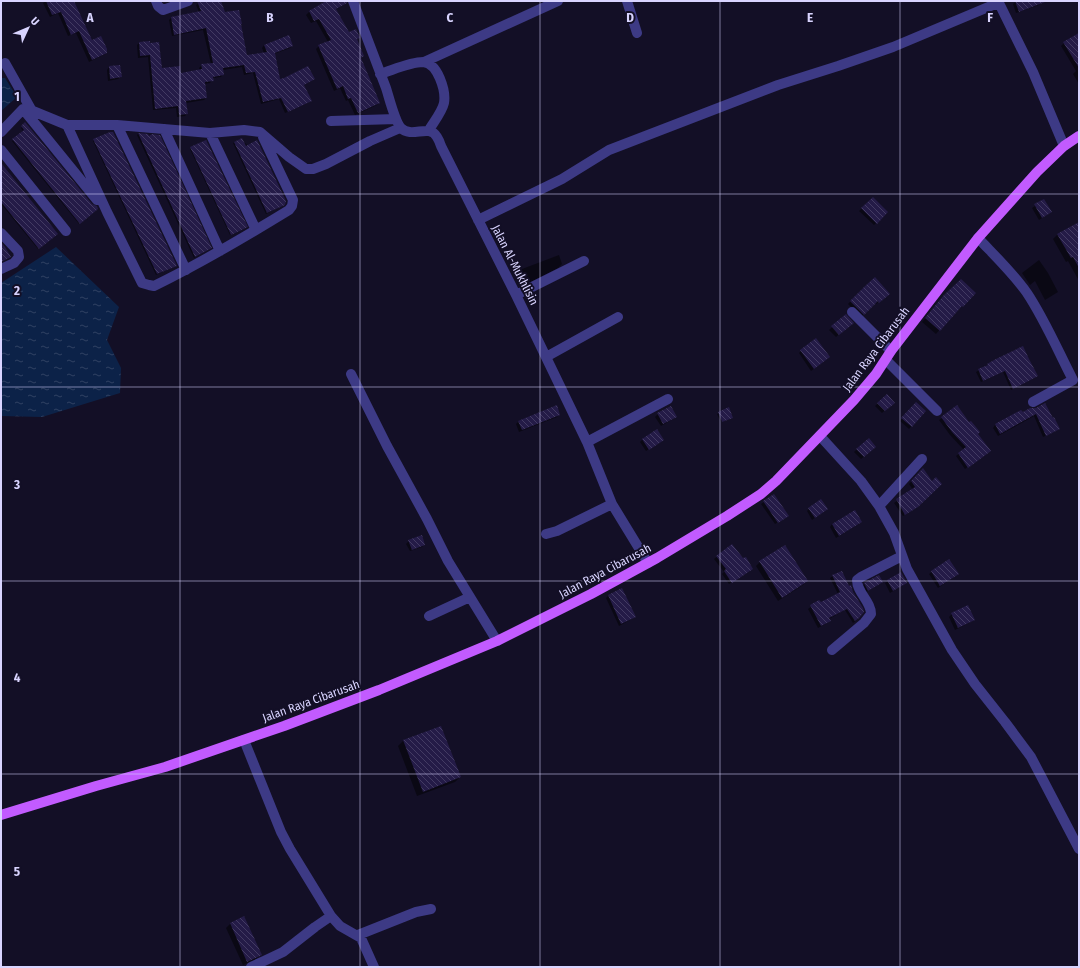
<svg xmlns="http://www.w3.org/2000/svg" width="1080" height="968" viewBox="0 0 1080 968" font-family="'Fira Sans Condensed',sans-serif">
<style>
.water{fill:url(#water-ripples)}
.shadow{fill:#0007}
.building{fill:url(#building-back-hatch)}
.lines{fill:none;stroke-linecap:round;stroke-linejoin:round}
.minor{stroke:#3d3a85;stroke-width:10}
.major{stroke:#c25bff;stroke-width:10}
.grid{fill:none;stroke:#d9d4ff;stroke-width:1;stroke-opacity:0.55}
.labels{text-anchor:middle;dominant-baseline:central;stroke-width:4;stroke-linejoin:round;paint-order:stroke}
.street-label{font-size:12px;fill:#d9d4ff;stroke:#130f26}
.grid-label{font-size:13px;text-anchor:middle;font-weight:bold;fill:#d9d4ff;stroke:#130f26;stroke-width:4;stroke-linejoin:round;paint-order:stroke}
</style>
<defs>
<pattern id="water-ripples" width="26" height="14" patternUnits="userSpaceOnUse"><rect width="26" height="14" fill="#0c2248"/><path d="M2 4q2-2 4 0t4 0M15 11q2-2 4 0t4 0" fill="none" stroke="#2f4163"/></pattern>
<pattern id="building-back-hatch" width="6" height="6" patternUnits="userSpaceOnUse"><rect width="6" height="6" fill="#241b47"/><path d="M-1 5l2 2M0 0l6 6M5-1l2 2" fill="none" stroke="#433b63"/></pattern>
</defs>
<rect width="100%" height="100%" fill="#130f26"/>
<path class="water" d="M1 78H5L17 97 1 111Z
M56 247 119 307 107 340 121 368 120 393 42 417 1 416V283Z"/>
<path class="shadow" d="M46 1H74L92 41 101 37 107 52 105 54 89 62 76 33 68 36 58 13 50 17 43 3Z
M205 1H220L225 13 240 25 247 56 264 53 262 48 264 45 292 46 290 48 274 54 279 80 314 79 304 85 310 101 308 103 285 113 279 99 261 104 253 73 244 75 242 67 223 70V74L221 77 212 78V80L210 83 204 84 206 98 204 100 186 103 187 114 185 116 177 117 176 108 153 110 148 57 138 58 137 45 139 43 149 42 161 69 180 74 200 71 199 68 202 65 211 64 203 30 172 36 169 20 171 18 199 12 196 5 199 3Z
M328 1H346V2L343 5 336 9 348 33 359 37 356 40 363 56 360 59 379 102 377 105 355 115 348 100 346 101 340 88 334 91 316 49 319 46 328 42 316 21 311 23 306 15 309 12Z
M1017 1H1041V3L1039 5 1016 13 1013 4Z
M1079 40V84L1073 74 1076 71 1061 46 1064 43Z
M119 66 121 77 118 79 108 81 107 70 109 67Z
M25 124 96 210 79 224 12 141 24 132 21 128Z
M138 134 147 135 209 249 194 258 137 135Z
M241 139 248 146 282 206 266 214 233 143Z
M94 140 175 266 156 275 93 141Z
M191 148 245 228 230 235 190 149Z
M1 165 57 234 38 249 1 204Z
M873 198 887 212 874 225 859 211Z
M1044 200 1051 212 1039 220 1032 208Z
M1079 223V281L1068 261 1066 262 1053 239 1058 234Z
M559 255 562 264 558 268 523 286 518 273 522 269Z
M1039 260 1048 273 1058 292 1045 300 1035 281 1030 285 1022 273Z
M961 280 974 293 959 309 958 308 936 334 922 322Z
M864 287 886 296 876 304 875 303 861 317 848 304Z
M846 315 852 323 836 337 829 330Z
M801 351 827 359 811 371 799 353Z
M988 365 1037 376 1011 390 1003 372 981 382 976 372Z
M887 395 893 403 882 413 875 406Z
M913 406 925 411 909 429 900 421Z
M729 409 731 418 721 422 717 414Z
M1031 409 1059 429 1056 431 1043 437 1034 416 998 436 993 428 995 425 1021 411 1022 414Z
M559 414 557 417 519 432 516 424 519 421Z
M658 414 676 417 673 419 661 426 655 417Z
M942 418 977 434 987 453 965 469 956 456 964 450 950 435 939 420Z
M642 440 660 442 646 451 640 442Z
M857 449H873L861 459 854 452Z
M923 469 932 482 914 509 903 516 894 503 913 490 909 484Z
M764 502 785 518 775 524 761 504Z
M809 509 824 511 812 520 807 511Z
M855 511 861 522 859 524 836 538 830 527 832 524Z
M409 541 424 544 422 547 410 551 406 544Z
M732 545 750 571 729 584 722 574 724 572 714 559Z
M949 561 958 574 938 588 929 574Z
M760 562 807 581 803 585 778 601 756 566Z
M901 573 903 585 890 593 885 583Z
M833 576 859 618 853 623 845 610 829 619 827 623 818 628 808 609 819 601 820 604 838 594 830 578Z
M882 582 865 593 862 586 865 584Z
M622 590 634 617 632 619 619 626 606 598 608 596Z
M952 614 974 620 971 622 955 630 949 617Z
M441 727 460 777 455 782 417 796 398 746 403 741Z
M244 918 260 955 256 959 243 965 226 928 230 924Z"/>
<path class="building" d="M46 1H74L92 40 101 36 107 49V53L92 60 79 31 71 35 61 12 52 15Z
M197 1H221L225 12 239 10 242 24H241L247 55 267 52 264 45 289 35 293 46 275 53 280 79 284 78 308 66 315 79 304 85 312 101 288 112 281 98 263 102 255 72 246 73 244 65 223 68 224 75 213 77 214 81 205 82 207 98 186 101 188 114 179 115 178 106 155 109 150 55 140 56 139 42 150 41V43L159 42 162 68 180 66 181 73 202 69 201 64 213 63 206 28 174 35 171 17 201 11Z
M326 1H347V3L336 9 349 32 356 29 360 38 357 39 364 56 361 58 380 103 358 113 351 98 348 99 343 86 337 89 318 45 331 40 319 19 314 21 309 11Z
M1015 1H1045V2L1019 12Z
M1079 33V68L1063 42Z
M120 65 122 77 110 79 109 66Z
M25 122 92 204 97 206 98 209 80 224 12 139 24 130 21 126Z
M110 132H113L177 266 157 274 93 139Z
M138 133 148 134 149 136 152 134 160 135 212 248 195 257Z
M242 138 246 146 257 140 286 201 285 205 267 213 234 142Z
M206 140 248 227 231 235 190 147Z
M1 163 58 234 39 249 1 202Z
M873 197 888 212 877 224 861 208Z
M1044 199 1052 212 1042 218 1034 204Z
M1079 222V268L1073 257 1071 258 1057 234Z
M1 242 5 247 11 257 1 262Z
M875 277 890 294 879 303 878 301 864 315 850 301 864 287Z
M961 279 976 293 963 307 962 306 940 331 925 318 944 295Z
M846 314 854 323 839 335 831 326Z
M816 338 830 357 814 369 800 350Z
M1023 346 1029 359 1038 376 1013 389 1005 371 983 381 978 369 988 365 987 364 996 359Z
M887 394 895 403 885 411 877 403Z
M916 402 926 411 912 427 901 418Z
M1045 403 1053 418 1054 417 1060 429 1046 436 1036 414 1000 434 995 424 1021 410 1023 412 1030 408H1036Z
M557 405 560 415 522 430 518 421Z
M957 405 969 422 971 421 980 432 978 434 991 451 968 468 958 453 966 447 952 432 941 417Z
M671 406 677 417 663 424 657 413Z
M729 407 733 418 722 422 718 412Z
M657 429 664 440 649 450 642 439Z
M869 438 876 447 864 457 856 449Z
M923 468 932 481 936 477 942 484 918 507 905 515 896 499 915 487 911 481Z
M774 494 789 516 778 523 763 501Z
M821 499 828 509 815 518 808 508Z
M855 510 862 522 839 536 832 524Z
M422 535 425 545 412 550 408 540Z
M732 544 743 558 746 557 753 569 732 583 724 571 726 569 716 556Z
M785 545 808 581 782 598 759 561Z
M949 559 959 574 940 586 931 571Z
M842 571 849 586 851 585 853 592 863 608 864 612 859 618 855 621 847 609 829 618 831 621 821 626 810 605 819 600 821 602 840 592 832 575Z
M901 572 907 583 893 591 887 580Z
M879 575 883 582 868 591 864 583Z
M622 588 636 617 621 624 608 595Z
M968 605 975 620 958 628 951 613Z
M441 726 461 777 423 792 403 740Z
M244 916 262 955 247 962 230 923Z"/>
<g class="lines">
<path class="minor" d="M156 1 158 6 163 10 188 1
M353 1C364 30 375 59 386 88 389 97 395 122 401 128 412 139 429 123 437 137 439 140 440 143 441 146L516 295 587 442 612 504 648 563
M627 1 637 33
M998 1 1033 72 1064 146
M424 62 558 1
M5 63 32 111
M380 74C393 70 410 62 423 62 438 63 446 91 444 103 442 112 433 123 429 130
M23 109 97 200
M331 121 396 119
M67 125 107 212 142 283 149 285 154 286C201 263 245 237 289 210L292 206 293 200 263 137
M117 125 186 270
M164 129 220 251
M1 132 23 109H28L67 125H117L210 133 244 130 260 132 289 157 306 169H313L326 164 370 141 400 128
M210 133 256 230
M1 150 66 231
M478 220 562 179 609 150 778 85 838 66 893 47 998 3
M1 233 18 251 19 257 14 263 1 269
M978 238C995 256 1013 273 1027 293 1045 320 1058 351 1073 380L1033 402
M516 295 584 261
M852 312 891 351
M546 357 618 317
M886 360 937 411
M351 374 387 446 427 519 448 561 497 641
M820 436 861 481 879 506 894 533 907 569 952 650 975 684 1005 722 1031 757 1079 849
M587 442 668 399
M879 506 922 459
M546 534 557 531 612 504
M429 616 470 597
M832 650 864 623 871 614C871 601 857 593 857 580L861 577 902 556
M244 740 281 832 290 849 331 916 340 926 361 938 374 967
M358 935 416 912 431 909
M251 967 264 961 283 952 315 927 331 916"/>
<path class="major" d="M1 815 96 786 165 767 284 726 379 690 497 641 591 594 657 558 727 516 761 494 776 481 854 400 876 374 891 351 978 238 1037 172 1064 146 1079 136"/>
</g>
<path class="grid" d="M180 1V967M360 1V967M540 1V967M720 1V967M900 1V967M1 194H1079M1 387H1079M1 581H1079M1 774H1079"/>
<g class="labels">
<g class="street-label">
<text transform="translate(515 265) rotate(63)">Jalan Al-Mukhlisin</text>
<text transform="translate(876 349) rotate(-53)">Jalan Raya Cibarusah</text>
<text transform="translate(605 571) rotate(-28)">Jalan Raya Cibarusah</text>
<text transform="translate(311 701) rotate(-20)">Jalan Raya Cibarusah</text>
</g>
</g>
<g class="grid-label">
<text x="90" y="22">A</text>
<text x="270" y="22">B</text>
<text x="450" y="22">C</text>
<text x="630" y="22">D</text>
<text x="810" y="22">E</text>
<text x="990" y="22">F</text>
<text x="17" y="101">1</text>
<text x="17" y="295">2</text>
<text x="17" y="489">3</text>
<text x="17" y="682">4</text>
<text x="17" y="876">5</text>
</g>
<rect width="1080" height="968" fill="none" stroke="#d9d4ff" stroke-width="4"/>
<g transform="translate(28 28) rotate(46)" stroke="#130f26" stroke-width="3" paint-order="stroke">
<path d="M0-3L7 15L0 10L-7 15Z" fill="#d9d4ff"/>
<text y="-6" font-size="11" font-weight="bold" text-anchor="middle" fill="#d9d4ff">U</text>
</g>
</svg>
